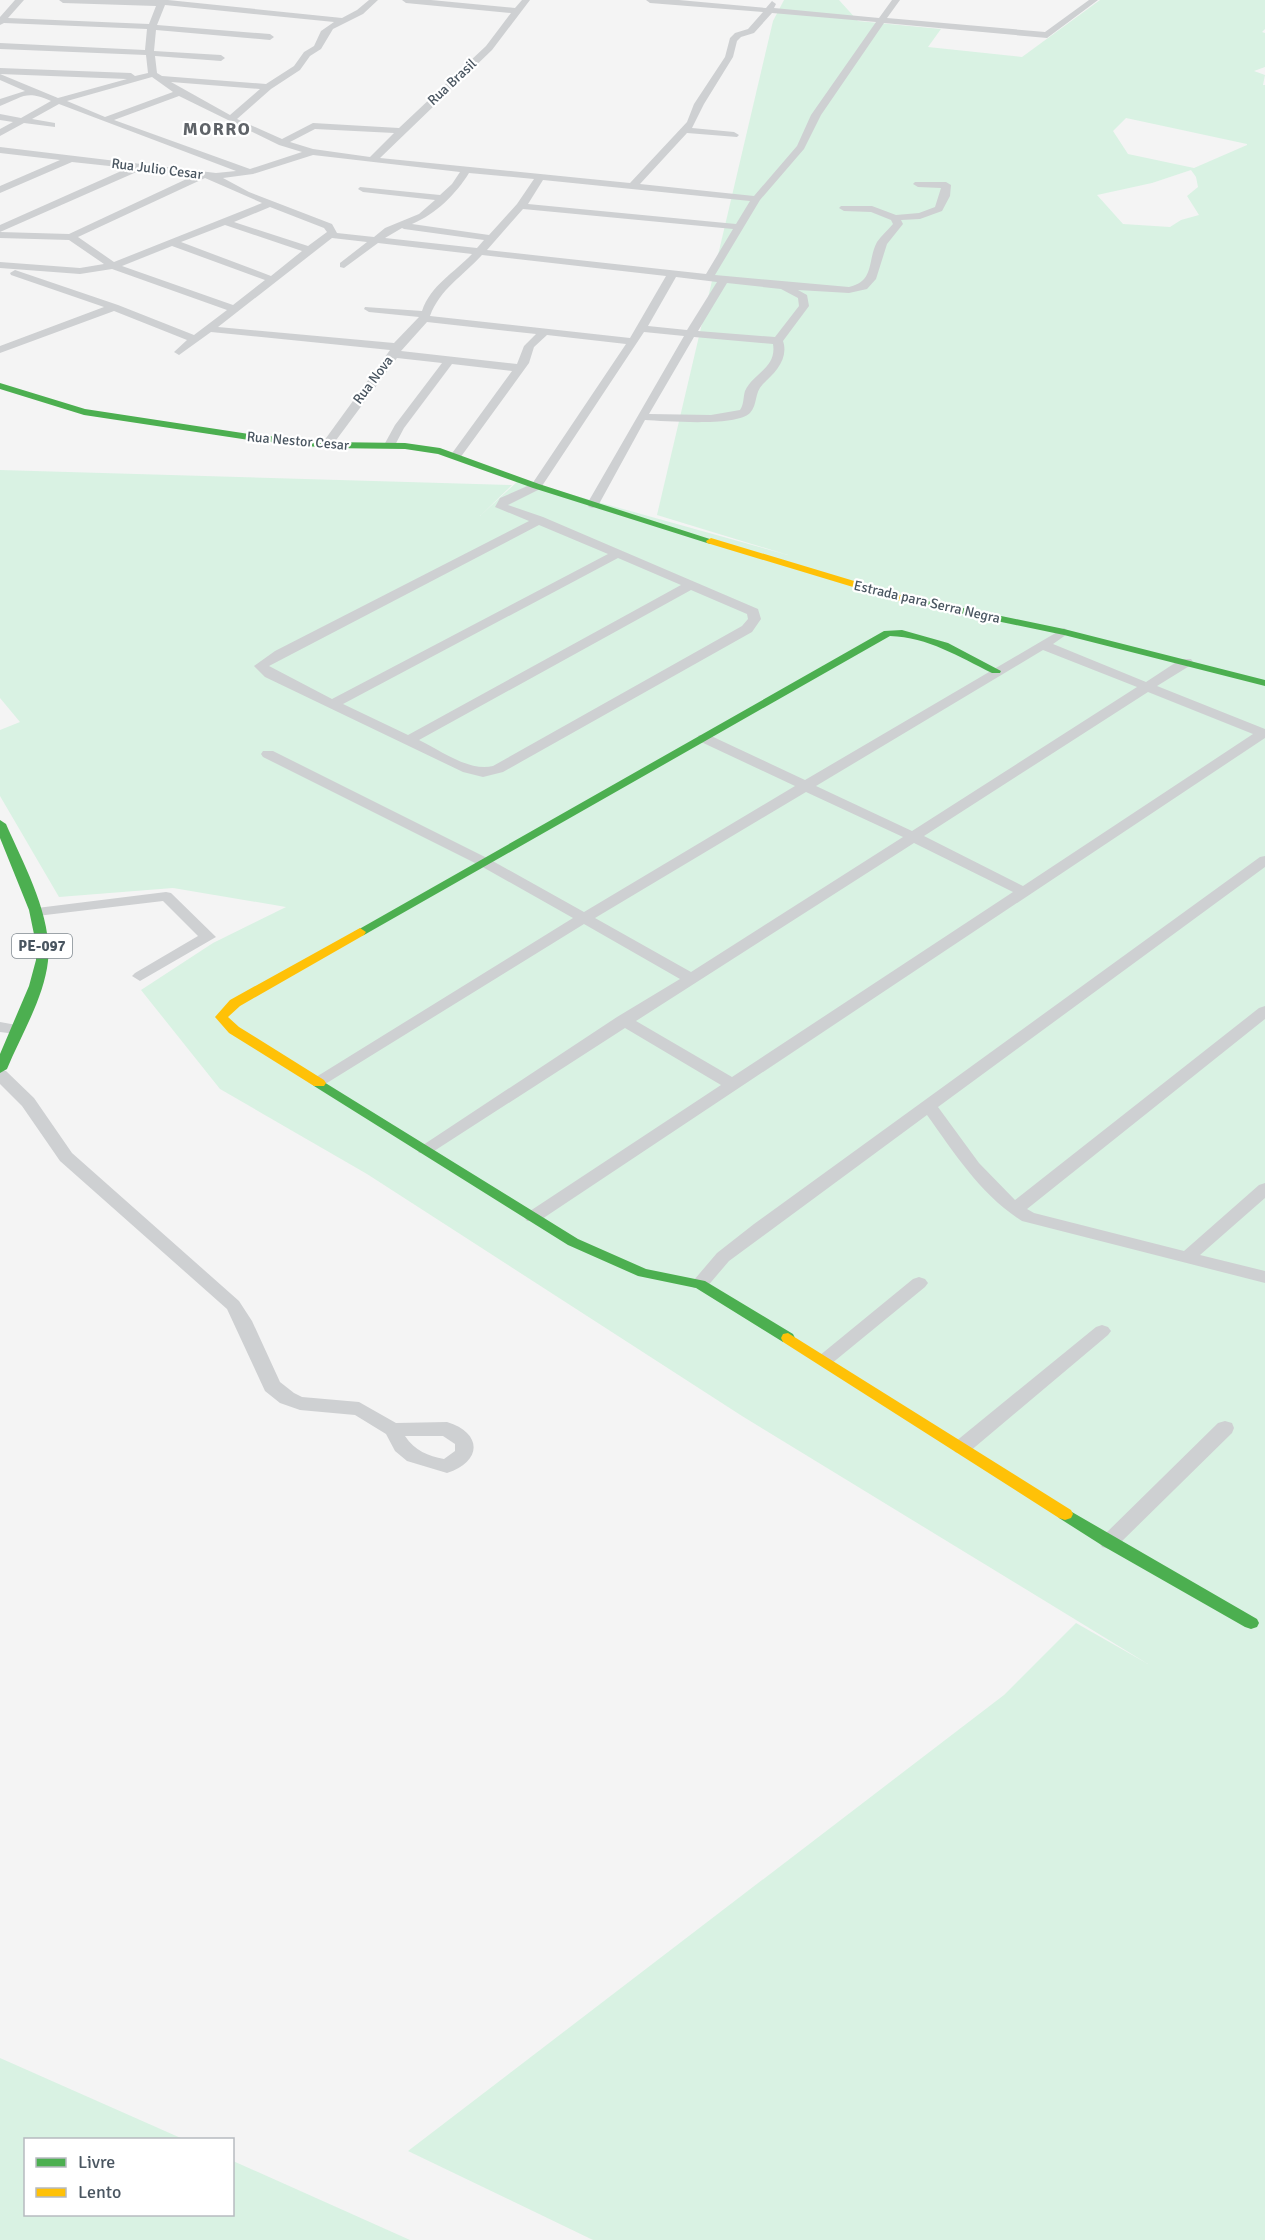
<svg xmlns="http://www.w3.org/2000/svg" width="1265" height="2240" viewBox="0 0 1265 2240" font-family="Signika,sans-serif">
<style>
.green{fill:#d9f2e3;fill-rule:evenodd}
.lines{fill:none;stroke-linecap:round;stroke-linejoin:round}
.street{fill:#ced0d2;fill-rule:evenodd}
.fast{fill:#4caf50;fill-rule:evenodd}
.slow{fill:#ffc107;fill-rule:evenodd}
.labels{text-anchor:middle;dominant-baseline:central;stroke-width:4.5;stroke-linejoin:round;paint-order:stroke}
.far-street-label{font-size:14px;fill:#4a5661;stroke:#fff}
.shield{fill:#fff;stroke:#808990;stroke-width:1.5}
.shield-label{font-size:15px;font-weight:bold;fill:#4a5661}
.far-district-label{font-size:18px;font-weight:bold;letter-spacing:1.5px;fill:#5f6368;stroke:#fff}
</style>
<rect width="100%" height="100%" fill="#f4f4f4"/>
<path class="green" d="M784 0H839L858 21 941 29 928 47 1022 57 1100 0H1265V29L1262 32 1265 33V67L1254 71 1265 75 1263 85H1265V2240H593L408 2151 1004 1695 1076 1623 1148 1664 742 1416 367 1174 220 1089 141 990 213 943 286 907 173 888 59 897 0 796V730L20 722 0 698V470L512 485 480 516 519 480 788 555 657 515 773 21ZM1126 118 1247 144V145L1194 168 1128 154 1113 131ZM1191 170 1196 177 1198 187 1187 196 1199 215 1181 220 1170 227 1123 224 1097 195 1152 183Z
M0 2058 183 2139 26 2140V2214H232L233 2161 410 2240H0Z"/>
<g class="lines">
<path class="street" d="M15 0H24L8 18 149 24 156 6 63 3 59 0H168L342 18 357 10 369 0H378L363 14 333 29 321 49 310 56 300 70 271 89 237 119 282 139 313 123 399 128 486 46 511 13 406 3 402 0H431L515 8 522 0H530L492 50 380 158 630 183 687 122 694 104 725 57 730 38 735 33 748 29 763 12 650 3 646 0H679L766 8 772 1 776 4 774 8 879 18 892 0H900L887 18 1045 32 1089 0H1098L1047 38 884 23 821 115 804 149 760 200 715 275 849 287C875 281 867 261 877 242 881 236 888 230 893 224L891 220 871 212 844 211 839 208 841 206H872L896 215 919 213 935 207 941 188 918 187 913 184 915 182H946L951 185 950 196 942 211 920 219 901 220 903 224 887 244 876 279 867 289 849 293 798 290 807 295 809 306 783 341C789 359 775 373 763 384 754 393 758 404 750 413 736 427 666 421 645 420L599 504 593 508 589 507 587 504 684 336 644 332 540 489 508 505 543 517 758 609 761 619 752 632 503 772 483 777 463 772 265 677 254 666 275 651 529 521 495 507 500 498 532 484 626 344 547 335 534 347 529 363 460 458 456 460 450 456 512 371 452 364 404 428 394 447 390 448 384 445 395 425 442 363 397 358 331 447 327 448 321 445 390 350 211 332 179 355 174 352 187 340 114 311 0 353V346L104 307 11 275 10 273 15 270 118 305 194 335 227 310 112 269 80 274 0 268V262L80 268 104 264 69 240 0 238V225L128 168 72 162 0 193V186L60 160 0 153V147L216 173 236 171 59 104 32 119 55 123V127L24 123 0 136V129L13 122 0 120V114L21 118 51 101C25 90 24 97 0 106V99L25 91 0 80V74L58 98 127 79 0 74V68L131 73 135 76 148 73 146 55 0 49V43L145 50 147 29 4 23 0 25V17ZM165 5 334 22 321 31 314 46 304 52 294 66 266 84 162 76 157 73 155 56 221 61 225 58 221 55 154 51 156 30 270 40 274 37 270 34 157 25ZM772 13 876 22 811 115 797 146 754 196 640 184 687 133 737 137 739 135 734 132 692 128 704 104 733 57 737 41 741 37 754 33ZM152 77 173 92 105 117 67 101ZM171 82 260 89 230 115ZM179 96 279 145 302 152 250 169 114 120ZM315 129 394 133 370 157 313 149 290 142ZM313 155 460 172 452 184 440 195 360 187 358 189 363 192 435 200 419 214 385 228 374 237 337 233 332 224 249 192 223 178 253 174ZM141 170 193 176 69 234 0 232ZM469 173 534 179 517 204 489 235 412 224C436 214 456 194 469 173ZM205 178 262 203 114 262 78 237ZM543 180 750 201 736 224 528 204ZM270 207 324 228 327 232 308 246 234 222ZM523 209 733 229 706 274 487 250ZM225 225 302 251 271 276 181 242ZM402 228 404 229 484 240 477 248 385 238ZM332 238 367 242 340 263V267L344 268 378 243 472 254C454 273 431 285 422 311L365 307 364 309 369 312 419 317 394 343 218 327ZM172 246 265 280 233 305 122 266ZM482 255 666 276 630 338 430 316C440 289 463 276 482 255ZM676 277 717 282 687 330 648 326ZM727 283 781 289 798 298 799 306 775 337 698 331ZM427 322 536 334 524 346 517 364 401 351ZM694 337 773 344C777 368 753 373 745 391 743 398 744 404 740 410L711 415 649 414ZM539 525 608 554 332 699 269 666ZM618 558 681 585 408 735 343 704ZM691 590 747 614 748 619 742 626 493 766C469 772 440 750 419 740Z
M1064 628 1070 632 1053 644 1146 682 1181 659H1191L1193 662 1191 665 1157 686 1265 729V738L539 1221H527L524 1217 527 1213 721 1085 625 1028 431 1153H419L417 1149 617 1017 680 979 584 924 322 1086 316 1087 308 1082 573 918 479 865 263 757 261 754 263 751H273L489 859 584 912 795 786 699 741 697 738 699 735H709L805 780ZM1043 650 1137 687 912 831 816 786ZM1148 692 1253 734 1023 886 924 836ZM806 792 903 837 691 972 595 918ZM914 843 1013 892 732 1077 636 1021Z
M1265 856V867L938 1107 979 1163 1015 1200 1259 1008 1265 1006V1019L1027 1209 1034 1213 1184 1251 1259 1185 1265 1183V1198L1200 1255 1265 1271V1283L1022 1221C981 1195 955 1154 927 1115L729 1261 706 1288H694L691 1284 694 1280 717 1253 754 1224 1260 857Z
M166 892 171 893 216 937 140 981 132 976 135 973 198 936 163 901 37 916 30 912 37 908Z
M0 1022 22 1026 24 1029 16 1034 0 1032Z
M0 1070 6 1071 34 1098 72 1153 239 1301 252 1321 280 1382 294 1393 302 1397 359 1402 396 1423 447 1422C483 1433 482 1462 447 1473L407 1461 395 1451 386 1434 355 1415 300 1410 280 1403 265 1391 227 1309 60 1161 22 1106 0 1084ZM405 1436H443L455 1444V1451L444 1459C428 1456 415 1451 405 1436Z
M919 1277 925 1279 928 1283 925 1287 831 1364 825 1366 819 1364 816 1360 819 1356 913 1279Z
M1102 1325 1108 1327 1111 1331 1108 1335 969 1452 962 1454 955 1452 953 1447 955 1442 1096 1327Z
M1225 1421 1232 1423 1234 1428 1232 1433 1116 1547 1109 1549 1102 1547 1099 1542 1102 1537 1218 1423Z"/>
<path class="fast" d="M0 383 85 409 249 434 327 442 405 443 440 448 539 484 716 541 711 544 707 543 533 488 438 454 405 449 327 448 249 440 84 415 0 389Z
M900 595 1064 629 1265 680V686L1064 635 896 600 895 598Z
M902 630 948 643 1001 671 1000 673H992C959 657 928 637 890 636L364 935 360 936 354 932 884 631Z
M0 820 6 824C23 863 53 917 48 961 44 998 21 1035 7 1069L0 1073V1054L29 986 36 960V944L29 910 0 838Z
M319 1079 578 1239 646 1269 705 1281 793 1334 795 1338 793 1342H783L696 1288 638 1276 568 1245 314 1086 312 1083Z
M1065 1508 1257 1619 1259 1623 1257 1627 1251 1629 1245 1627 1103 1546 1059 1518 1057 1514 1059 1510Z"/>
<path class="slow" d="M711 538 904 596 905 598 900 601 896 600 707 543 706 541Z
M360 928 366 932 364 935 240 1006 228 1017 239 1027 324 1080 326 1083 324 1086H314L229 1033 215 1017 230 1000Z
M788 1333 1071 1510 1073 1514 1071 1518 1065 1520 1059 1518 783 1342 781 1338 783 1334Z"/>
</g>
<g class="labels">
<g class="far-street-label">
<text transform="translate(452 82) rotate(-43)">Rua Brasil</text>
<text transform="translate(157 169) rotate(7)">Rua Julio Cesar</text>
<text transform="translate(373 380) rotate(-53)">Rua Nova</text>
<text transform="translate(298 441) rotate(5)">Rua Nestor Cesar</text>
<text transform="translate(927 602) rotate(13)">Estrada para Serra Negra</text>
</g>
<rect class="shield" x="12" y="934" width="60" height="24" rx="4.5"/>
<g class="shield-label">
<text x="42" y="946">PE-097</text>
</g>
<g class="far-district-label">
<text x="217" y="129">MORRO</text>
</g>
</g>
<rect x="24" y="2138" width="210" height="78" fill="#ffffff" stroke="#b7bbc0" stroke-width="1.5"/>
<rect x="36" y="2158" width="30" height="9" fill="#4caf50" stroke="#b7bbc0" stroke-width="1.5"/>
<text x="78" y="2168" font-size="18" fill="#4a5661">Livre</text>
<rect x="36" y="2188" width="30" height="9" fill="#ffc107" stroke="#b7bbc0" stroke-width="1.5"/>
<text x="78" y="2198" font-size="18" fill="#4a5661">Lento</text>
</svg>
